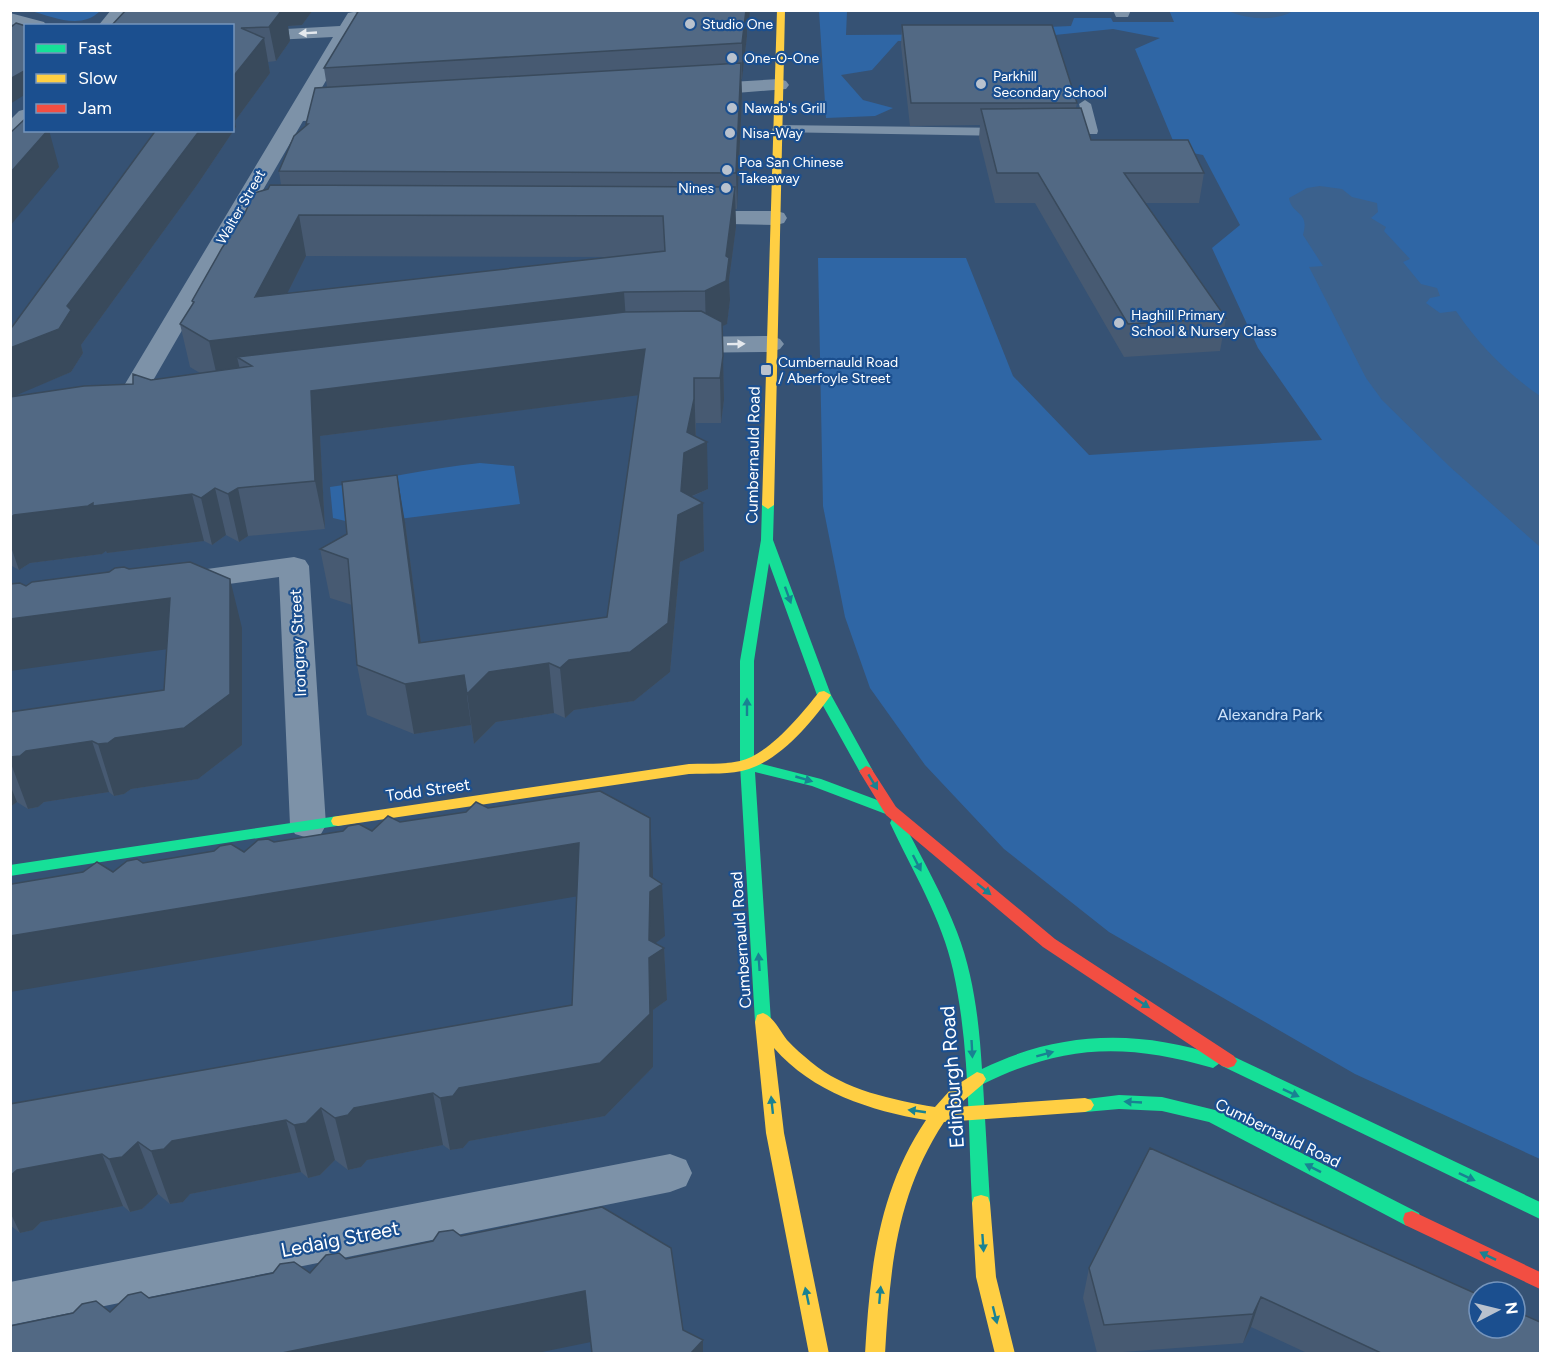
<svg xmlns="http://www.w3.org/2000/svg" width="1551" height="1364" viewBox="0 0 1551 1364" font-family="Figtree,sans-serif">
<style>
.green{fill:#2f66a5}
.water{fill:#3b618d}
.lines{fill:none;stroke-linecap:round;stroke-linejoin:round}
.lane{fill:#7d92a8;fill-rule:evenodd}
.street{fill:#7d92a8;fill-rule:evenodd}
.fast{fill:#16e098;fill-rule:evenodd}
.slow{fill:#ffcf43;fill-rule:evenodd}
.jam{fill:#f24e42;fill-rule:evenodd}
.wall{fill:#475a72;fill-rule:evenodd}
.shaded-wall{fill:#394a5c}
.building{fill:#526984;stroke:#394a5c;stroke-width:1.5;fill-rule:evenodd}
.oneway{fill:#e5e9ee}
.oneway2{fill:#198292}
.poi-dot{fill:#b9c2ce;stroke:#1b4f8f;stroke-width:2}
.labels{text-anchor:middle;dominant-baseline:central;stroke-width:4.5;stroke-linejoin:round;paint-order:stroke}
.far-poi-label{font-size:14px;fill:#fff;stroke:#1b4f8f;text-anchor:start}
.far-street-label{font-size:14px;fill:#fff;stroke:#1b4f8f}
.street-label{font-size:16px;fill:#fff;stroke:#1b4f8f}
.park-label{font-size:16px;fill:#cfe3fa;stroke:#1b4f8f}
.near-street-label{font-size:20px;fill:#fff;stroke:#1b4f8f}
</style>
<rect width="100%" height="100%" fill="#365274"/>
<path class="green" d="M1169 10 1540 11V1159L1355 1074 1109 932 1004 849 925 765 870 688 845 617 823 506 818 258H966L1013 376 1089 455 1322 440 1258 348 1212 248 1240 225 1203 155 1177 150 1174 143 1135 49 1160 38 1113 29 1015 39 898 41 872 70 841 75 863 100 893 108 875 116 826 118 819 11H847L846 35 1012 34 1023 28 1071 26 1074 18H1111L1113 22H1174Z
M31 11H100C81 30 53 17 31 11Z
M480 463 514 466 520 504 358 524 333 518 330 487C380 480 429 468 480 463Z"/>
<path class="water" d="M1228 11H1293C1275 22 1247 19 1228 11Z
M1320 186 1342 189 1352 197 1377 203 1378 212 1371 218 1386 227 1384 231 1410 259 1403 262 1421 284 1437 288 1440 296 1430 298 1426 303 1440 313 1456 311C1479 345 1507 373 1540 396V547L1449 466 1382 400 1366 378 1309 267 1323 266 1303 235C1310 210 1292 216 1289 198L1307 188Z"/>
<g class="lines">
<path class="lane" d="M1085 100 1091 104 1098 131 1097 134H1056L1055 131 1061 127H1085L1079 104Z
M778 125 1008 128 1014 132 1008 136 773 132 772 129Z"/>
<path class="street" d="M111 10H129L117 26H98Z
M1113 10H1131L1128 17H1116Z
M354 12 360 13 363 17 358 25 398 24 401 28 398 32 392 33 352 36 310 108H360L363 112 360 116 353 118 303 121 252 209 296 211 299 216 296 221 244 223 151 384 146 406 142 412 133 414 124 412 120 406 125 384 333 37 232 42V32L340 26 348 13Z
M10 13 44 22 47 26H26V28L10 24Z
M779 79 786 81 789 85 786 89 698 96 691 94 688 90 691 86 698 84Z
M26 109V127L17 136 10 138V120L19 111Z
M691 211H776L784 213 787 218 784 223 776 225 683 223 680 218 683 213Z
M771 336 780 339 784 344 780 349 771 352 677 353 668 350 664 345 668 340 677 337Z
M294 557 305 560 309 566 326 825 321 834 308 838 295 834 290 825 279 577 178 591 167 589 163 582 167 575 178 573Z
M670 1154 686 1160 692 1173 686 1186 670 1192 10 1325V1282Z"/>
<path class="fast" d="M768 501 774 505 773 540 831 695 873 771 866 776 861 774 817 695 769 563 754 661V762L821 779 896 807 898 811 896 815 891 816 812 786 755 772 771 1022 769 1027 763 1029 757 1027 755 1022 740 765V661L761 540 762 505Z
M338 816 343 817 345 821 343 825 10 876V865Z
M897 818 902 819 904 823C922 859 943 895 957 932 974 976 979 1022 982 1069 1059 1031 1138 1029 1219 1056L1220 1059 1228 1054 1540 1202V1219L1222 1066 1220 1063 1213 1068C1126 1043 1065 1044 983 1084L990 1203 988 1209 981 1211 974 1209 972 1203C968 1126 970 1046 953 970 942 919 912 870 890 823L892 819Z
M1119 1095 1162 1097 1219 1111 1419 1213 1421 1219 1419 1225 1412 1227 1405 1225 1209 1122 1162 1111 1119 1109 1085 1112 1079 1110 1076 1105 1079 1100Z"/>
<path class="slow" d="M777 10H785L774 505 768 509 762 505Z
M824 691 831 695C812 722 782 758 749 769 730 775 709 773 689 774L338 826 333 825 331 821 333 817 338 816 689 764C706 763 723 765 740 761 768 755 802 714 819 692Z
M763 1013C774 1017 780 1031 787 1040 794 1048 803 1055 811 1062 844 1090 893 1100 935 1107L952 1088 977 1072 983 1074 986 1079 983 1084 956 1107 1085 1098 1091 1100 1094 1105 1091 1110 1085 1112 944 1122C896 1195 890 1269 885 1354H865C870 1270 878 1191 926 1120 871 1111 812 1092 774 1048L784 1133 829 1354H809L766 1133 755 1022 757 1015Z
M981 1195 988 1197 990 1203 996 1277 1015 1354H995L976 1277 972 1203 974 1197Z"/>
<path class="jam" d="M866 766 871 768 896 807 1055 939 1234 1056 1237 1061 1234 1066 1228 1068 1222 1066 1043 947 886 815 859 771Z
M1412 1211 1540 1272V1289L1405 1225 1403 1219 1405 1213Z"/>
</g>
<path class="wall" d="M126 10H313L302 25 288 26 290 41 276 61 268 62 270 73 235 121 236 127 197 185 81 345 83 353 71 372 13 396 133 384 151 380 200 373 190 367 180 324 193 304 192 301 281 185 279 171 306 125V124L327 87 324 68 749 19 747 20V36L742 79H741L742 96 737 209H735L736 227 729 280 730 300 727 324 722 326 724 400 721 423H696V437L708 489 691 497 703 503 704 551 680 562 670 672 634 701 574 710 565 718 554 713 496 722 474 744 471 725 414 734 367 715 357 665 352 605 330 598 320 549 405 522 421 643 607 617 639 395 320 436 325 529 248 536 239 542 226 535 212 545 204 541 107 553 106 551 102 554 30 563 19 570 12 566H10V327H12L232 130V26ZM306 256 617 257 287 294Z
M1048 10H1094V12H1048Z
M902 25 1077 103 1076 108 1091 140 1204 173 1199 203H1145L1226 318 1220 351 1124 357 1035 203H995L979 138 980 125 910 126 901 45Z
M26 586 242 628V745L198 779 131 789 124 794 114 796 109 792 44 802 38 807 28 809 17 802 10 807V712L164 690 167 649Z
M488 808 653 870V878L665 936 655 943 664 948 667 1000 653 1010V1067L605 1116 469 1141 463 1148 450 1150 443 1145 367 1160 361 1167 348 1170 335 1160 320 1175 308 1178 301 1172 190 1194 183 1202 170 1204 158 1194 142 1209 130 1212 123 1206 41 1222 33 1230 20 1233 10 1225V1104L572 1005 577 896 12 884 113 872 143 863 244 852 274 842 372 831 400 822Z
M1089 1268 1540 1322V1353H1307L1251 1327 1243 1343 1110 1353H1097L1083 1298Z"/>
<path class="shaded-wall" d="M224 10H313L302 25 288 26 290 41 276 61 269 27 241 28Z
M745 10H750L749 19 747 20V36L742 79V43Z
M264 38 270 73 235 121 236 127 197 185 81 345 83 353 71 372 10 398V348L67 306 200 130H232V78Z
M741 63 742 96 737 209 736 173Z
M26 70V94L10 104V79Z
M48 130H49L59 167 10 226V173Z
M735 187 736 227 729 280 730 300 727 324 706 334 705 291 726 256Z
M299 215 306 256 267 334 624 292 627 335 237 357 243 382 219 385 209 341 255 297Z
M645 349 648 394 320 436 325 529 315 481 311 391Z
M723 356 724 400 721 423 720 378Z
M694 378 696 445 707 442 708 489 685 499 703 503 704 551 680 562 670 672 634 701 574 710 565 718 560 668 569 660 630 652 681 491 684 453Z
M397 475 405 522 426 681 464 675 471 725 414 734 405 684 419 643Z
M215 488 226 535 212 545 201 498Z
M238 488 248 536 239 542 228 494Z
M192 494 204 541 107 553 106 551 102 554 30 563 19 570 10 544V518L14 515 93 503Z
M230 579 242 628V745L198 779 131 789 124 794 114 796 98 744 115 738 184 728Z
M170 598 183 647 10 671V619Z
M549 663 554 713 496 722 474 744 467 694 489 672Z
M92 741 109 792 44 802 38 807 28 809 10 761V757L26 751Z
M10 785 17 802 10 807Z
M650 818 653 870V890L662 884 665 936 653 945 664 948 667 1000 653 1010V1067L605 1116 469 1141 463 1148 450 1150 440 1098 459 1088 600 1063 649 940Z
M579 843 585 895 10 992V936Z
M433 1093 443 1145 367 1160 361 1167 348 1170 335 1118 354 1108Z
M321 1108 335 1160 320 1175 308 1178 294 1125Z
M286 1120 301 1172 190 1194 183 1202 170 1204 151 1151 172 1141Z
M138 1142 158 1194 142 1209 130 1212 109 1159Z
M102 1154 123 1206 41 1222 33 1230 20 1233 10 1212V1176L17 1170Z
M585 1291 591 1342 537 1353H282Z
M1261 1297 1251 1327 1243 1343 1253 1314Z
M703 1340V1353H691Z"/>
<path class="building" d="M126 10H282L269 27 241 28 264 38 232 78V26H111Z
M359 10H746L742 43 324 68Z
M16 23 26 26V70L10 79V28Z
M902 25H1052L1077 103H911Z
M741 63 736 173 279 171 294 136 308 124H306L315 88Z
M1081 108 1091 140H1188L1204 173H1124L1226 318 1128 324 1038 173H997L981 109Z
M26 118V130H48L10 173V133Z
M156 130H200L67 306 71 310 59 329 10 348V327H12Z
M270 185 735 187 726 256 729 258 726 281 705 291 624 292 209 341 180 324 194 302 192 301 222 248 244 215 254 193 268 189ZM299 215 663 216 665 251 255 297Z
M701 311 722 322 723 356 720 378H694V399L687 432 707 442 684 453 681 491 703 503 678 515 668 623 630 652 569 660 560 668 549 663 489 672 467 694 464 675 405 684 357 665 348 559 320 549 347 534 342 482 397 475 419 643 607 617 645 349 311 391 315 481 238 488 228 494 215 488 201 498 192 494 93 506V503L88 506 14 515 10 518V397L84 386 133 384V374L151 380 252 366 237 357 625 312Z
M190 562 230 579V694L184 728 115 738 108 743 98 744 92 741 26 751 20 756 10 757V712L164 690 170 598 10 619V584L20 583 26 586 32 582 109 572 115 568 124 567 129 569Z
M600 791 650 818V876L662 884 650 892 649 940 664 948 649 958 650 1014 600 1063 459 1088 453 1096 440 1098 433 1093 354 1108 348 1115 335 1118 321 1108 306 1123 294 1125 286 1120 172 1141 164 1149 151 1151 138 1142 122 1157 109 1159 102 1154 17 1170 10 1176V1104L572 1005 579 843 10 936V883L12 884 83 872 97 862 113 872 127 861 137 859 143 863 214 851 220 846 231 844 244 852 258 840 268 839 274 842 343 831 348 826 359 824 372 831 388 816 400 822 466 812 476 802 488 808Z
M1150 1148 1479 1295V1328H1515V1311L1540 1322V1353H1381L1261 1297 1253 1314 1104 1325 1089 1268Z
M602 1207 671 1248 683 1330 703 1340 691 1353H592L585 1291 282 1353H10V1326L73 1313 82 1304 96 1301 110 1312 128 1295 141 1292 149 1298 273 1273 280 1264 294 1262 310 1273 326 1255 339 1253 346 1259 433 1241 439 1232 453 1230 461 1236Z"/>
<defs><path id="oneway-solid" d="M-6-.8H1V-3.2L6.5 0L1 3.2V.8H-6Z" transform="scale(1.5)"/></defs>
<g class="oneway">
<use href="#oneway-solid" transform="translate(308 33) rotate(177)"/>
<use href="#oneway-solid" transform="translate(736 344) rotate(-1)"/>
</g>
<g class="oneway2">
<use href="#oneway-solid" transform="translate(788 595) rotate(70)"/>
<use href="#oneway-solid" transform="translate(747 707) rotate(-90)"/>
<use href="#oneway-solid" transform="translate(804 779) rotate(16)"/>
<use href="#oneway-solid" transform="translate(873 782) rotate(59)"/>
<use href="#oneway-solid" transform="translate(917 863) rotate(63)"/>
<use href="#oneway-solid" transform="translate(984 889) rotate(39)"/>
<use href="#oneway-solid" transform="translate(759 962) rotate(-94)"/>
<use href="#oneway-solid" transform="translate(1142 1003) rotate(33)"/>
<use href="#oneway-solid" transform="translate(972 1049) rotate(87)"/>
<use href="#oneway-solid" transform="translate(1045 1054) rotate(-15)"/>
<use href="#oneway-solid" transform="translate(1291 1093) rotate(25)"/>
<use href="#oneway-solid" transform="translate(1133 1102) rotate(-177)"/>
<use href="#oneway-solid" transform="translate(772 1105) rotate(-96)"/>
<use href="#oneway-solid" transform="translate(917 1111) rotate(-172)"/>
<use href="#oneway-solid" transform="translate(1313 1168) rotate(-153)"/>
<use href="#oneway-solid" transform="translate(1467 1177) rotate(25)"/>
<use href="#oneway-solid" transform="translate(983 1243) rotate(86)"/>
<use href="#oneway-solid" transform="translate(1488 1256) rotate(-154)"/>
<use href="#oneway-solid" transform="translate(880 1295) rotate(-85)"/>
<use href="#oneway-solid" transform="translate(807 1296) rotate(-102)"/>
<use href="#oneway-solid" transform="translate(995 1315) rotate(76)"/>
</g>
<g class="poi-dot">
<circle cx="690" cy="24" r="6"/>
<circle cx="732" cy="58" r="6"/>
<circle cx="981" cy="84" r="6"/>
<circle cx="732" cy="108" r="6"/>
<circle cx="730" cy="133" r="6"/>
<circle cx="727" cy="170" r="6"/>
<circle cx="726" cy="188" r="6"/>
<circle cx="1119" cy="323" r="6"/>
<rect x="760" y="364" width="12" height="12" rx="3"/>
</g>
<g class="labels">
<g class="far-poi-label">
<text x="702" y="24">Studio One</text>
<text x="744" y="58">One-O-One</text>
<text x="993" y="76">Parkhill<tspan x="993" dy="16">Secondary School</tspan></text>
<text x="744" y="108">Nawab's Grill</text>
<text x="742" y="133">Nisa-Way</text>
<text x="739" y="162">Poa San Chinese<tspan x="739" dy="16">Takeaway</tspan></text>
<text x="714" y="188" text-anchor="end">Nines</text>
<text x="1131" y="315">Haghill Primary<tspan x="1131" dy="16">School &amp; Nursery Class</tspan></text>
<text x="778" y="362">Cumbernauld Road<tspan x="778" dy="16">/ Aberfoyle Street</tspan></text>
</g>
<g class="far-street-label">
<text transform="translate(241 207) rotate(-60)">Walter Street</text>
</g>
<g class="street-label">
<text transform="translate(753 455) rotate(-89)">Cumbernauld Road</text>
<text transform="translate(298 643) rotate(-93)">Irongray Street</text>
<text transform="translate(428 790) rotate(-8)">Todd Street</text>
<text transform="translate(741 940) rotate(-94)">Cumbernauld Road</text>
<text transform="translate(1278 1133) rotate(26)">Cumbernauld Road</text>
</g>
<g class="park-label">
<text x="1270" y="714">Alexandra Park</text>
</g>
<g class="near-street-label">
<text transform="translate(952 1077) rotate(-94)">Edinburgh Road</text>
<text transform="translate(340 1239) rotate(-11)">Ledaig Street</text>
</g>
</g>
<rect width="1551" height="1364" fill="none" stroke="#ffffff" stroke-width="24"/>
<rect x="24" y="24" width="210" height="108" fill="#1b4f8f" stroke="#7695bc" stroke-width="1.5"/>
<rect x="36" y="44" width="30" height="9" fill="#16e098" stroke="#7695bc" stroke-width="1.5"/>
<text x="78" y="54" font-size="18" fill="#ffffff">Fast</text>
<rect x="36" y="74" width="30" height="9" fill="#ffcf43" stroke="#7695bc" stroke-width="1.5"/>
<text x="78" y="84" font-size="18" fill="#ffffff">Slow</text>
<rect x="36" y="104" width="30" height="9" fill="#f24e42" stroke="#7695bc" stroke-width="1.5"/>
<text x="78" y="114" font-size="18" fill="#ffffff">Jam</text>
<g transform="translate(1497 1310) rotate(83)"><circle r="28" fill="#1b4f8f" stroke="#7695bc" stroke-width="1.5"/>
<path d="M0-4.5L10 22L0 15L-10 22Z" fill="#b9c2ce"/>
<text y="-9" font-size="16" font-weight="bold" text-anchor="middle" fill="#ffffff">N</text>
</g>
</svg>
